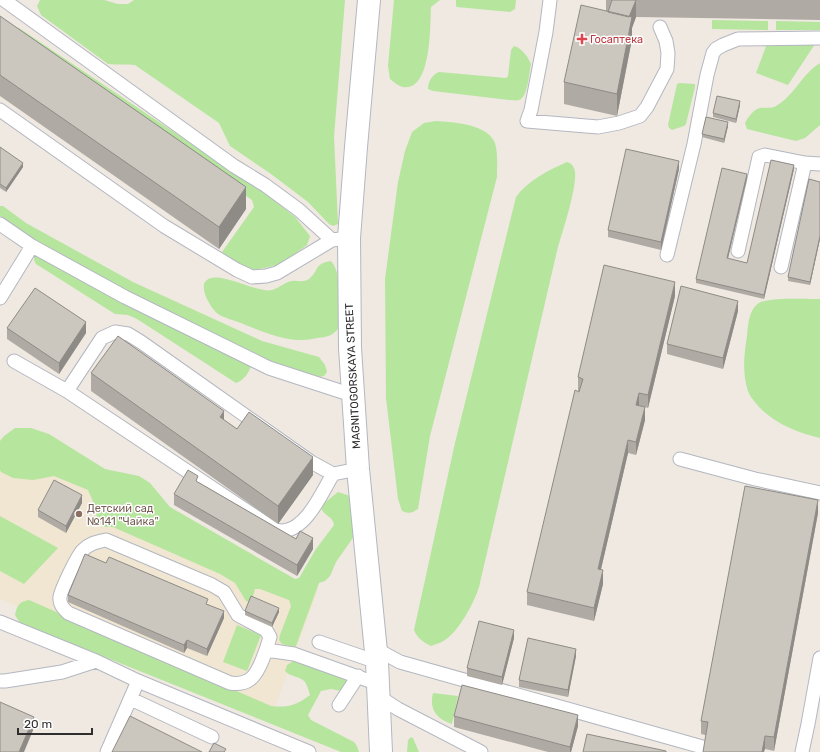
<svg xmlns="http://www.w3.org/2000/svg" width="820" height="752" viewBox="0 0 820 752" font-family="Rubik,sans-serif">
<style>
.education{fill:#f0e6d1}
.green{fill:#b6e59e}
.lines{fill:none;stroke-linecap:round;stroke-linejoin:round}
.service-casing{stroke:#b4b7c1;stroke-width:15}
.secondary-casing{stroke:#b4b7c1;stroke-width:24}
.service{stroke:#fff;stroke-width:13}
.secondary{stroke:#fff;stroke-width:22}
.wall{fill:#afaba4}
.shaded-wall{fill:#8e8b86}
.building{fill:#cbc7bf;stroke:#8e8b86}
.health-dot{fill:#e0444e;stroke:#fff;stroke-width:1.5}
.education-dot{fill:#8d6e63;stroke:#fff;stroke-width:1.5}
.labels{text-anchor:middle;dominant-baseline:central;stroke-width:3;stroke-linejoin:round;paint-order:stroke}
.health-label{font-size:11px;fill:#be3a42;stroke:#fff;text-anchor:start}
.street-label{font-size:11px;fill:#2e2e2e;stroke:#fff}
.education-label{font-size:11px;fill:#785e54;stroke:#fff;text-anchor:start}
</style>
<rect width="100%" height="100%" fill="#efe9e1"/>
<path class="education" d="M0 438 318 590 272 715 0 599Z"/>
<path class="green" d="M40 0H104L118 4H128L134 0H345L334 137 338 224 333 226 329 224 308 202 271 174 230 146 219 123 135 65C126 64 118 65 108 64L41 15 37 6Z
M394 0H440L431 7C430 24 432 92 403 87 398 86 394 82 390 79L388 66Z
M456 0H516L515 9 510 12 457 7 456 6Z
M712 20 768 21V30L712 29Z
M776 21 820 22V30H776Z
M19 28 266 194 295 217 310 236 307 245 281 264 265 268 253 270 245 269 222 252 254 207 252 200 12 34 13 29Z
M768 41H817L788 85 756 73Z
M514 46C522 48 528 57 531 64 529 73 528 97 519 100 516 101 511 100 509 100L433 91 428 89C428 81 433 74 439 72L506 78 508 76 511 50Z
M820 63V125L805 138 796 141 747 129 745 123C748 117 754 109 760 108 766 107 771 109 776 106 794 96 802 74 820 63Z
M679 83 695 84V87L686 124 684 126 672 130 669 128 668 125 677 84Z
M436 121C453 122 488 124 495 143 498 153 497 166 497 177L430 436 418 509C412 513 409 514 402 511L398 499 386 398 385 279 398 182 405 151 412 132 424 123Z
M567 162C570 163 572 164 574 168 580 181 561 235 557 251L479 587C474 603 459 631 445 640 441 643 435 644 431 646 423 642 417 638 414 630L455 443 516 197C527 181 549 170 567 162Z
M0 206H3L26 223 133 282 262 341 319 357 325 365 327 372 324 376 319 377 268 360 126 290 34 239 0 216Z
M37 255 251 366C249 373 243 381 236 383L137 319 128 315 115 314 36 264 34 260V257Z
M331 261C344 276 339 309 338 329 332 336 327 337 317 338 312 339 307 340 302 340 283 341 258 330 241 323 234 320 224 318 218 314 211 309 200 290 205 282 215 267 257 294 272 290 279 288 285 282 292 281 297 280 303 283 309 279 320 270 313 264 331 261Z
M820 299V438C796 432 770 422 754 401 752 398 749 395 748 391 742 373 744 355 747 336 748 325 749 309 759 303 769 297 807 299 820 299Z
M15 428H31L49 434 105 469 139 476 150 483 170 507 295 579 299 578 316 549 334 525C333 516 324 516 321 508L323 504 338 492 350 496 357 532 336 562 330 576 325 581 319 583 296 646 294 647 282 644 279 640 280 635 291 606 289 600 260 589H255L252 600 249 602 246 601 235 583 220 574 113 527H104C94 519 98 515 94 505 93 500 90 495 88 490L54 476 33 480 13 478 1 472 0 470V441L4 436Z
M0 516 58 548 24 584 0 571Z
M29 600 271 706C288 708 297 705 310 695 309 691 307 685 305 682 300 676 290 677 285 671L287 665 295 660 348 679 349 682 341 691 331 689 321 691 308 715 311 720 354 742 357 746 359 752H341L20 623 15 615C17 605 19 602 29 600Z
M237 625 261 635 247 671 223 662Z
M433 693 458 696 452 724C436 719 429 709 433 693Z
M411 737 413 738 419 752H407L408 740Z"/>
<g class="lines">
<g class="service-casing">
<path id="service" d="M4 0 234 166 265 185 299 210 332 240
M550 0 546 32 531 110 527 121 598 127 619 123 640 116 647 107 667 69 668 53 666 41 660 27
M0 110 164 226 237 270 252 277 266 276 277 273 332 240 349 238
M0 224 32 246 125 297 269 368 352 395
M738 251 759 157 765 155 805 163
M667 255 694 144 707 75 713 53 716 49 723 45 738 39 820 38
M781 267 805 163 820 164
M0 298 32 246
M115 332 128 334 141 342 311 462 333 474C322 492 307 529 283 531 280 531 276 530 274 529L67 391 102 338Z
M14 361 67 391
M680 459 755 479 820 493
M333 474 358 469
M106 540 212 585 224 592 238 615 266 630 270 637C267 648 259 674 249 680 243 684 236 684 230 683L68 613C63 608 59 604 60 597 61 590 78 554 83 550 90 543 97 542 106 540Z
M0 622 96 661 138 681 309 752
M319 642 377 662
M376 649 400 662 706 748
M266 650 294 654 378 684
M0 681H5L62 672 96 661
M378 696 398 709 481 752
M131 699 212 737
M339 705 358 676
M107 752 138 681
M802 752 808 724 820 658"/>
</g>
<g class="secondary-casing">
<path id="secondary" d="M369 0 356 147 349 238 350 348 358 469 377 662 381 752"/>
</g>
<use href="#service" class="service"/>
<use href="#secondary" class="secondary"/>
</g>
<path class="wall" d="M606 0H820V20L636 17 632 28V39L617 116 564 104V82L606 11Z
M0 16 246 209 219 249 0 96Z
M740 105 736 123 713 117V113Z
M728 126 724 143 702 137V134Z
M0 147 23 167 6 192 0 188Z
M679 169 661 250 608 237V230Z
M794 169 764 299 696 283V279L747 178 728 259 747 263Z
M820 182V239L810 285 788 281V277Z
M675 296 648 408 645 407V420L636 455 628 453 601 569 603 584 594 621 527 605V592L579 391H578V377Z
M738 311 723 369 667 354V344Z
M7 328 86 333 59 374 7 339Z
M91 373 224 420 237 429 313 475 278 524 91 391Z
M198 482 313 549 297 576 174 505V494Z
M82 503 66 533 38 517V510Z
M818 513 774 751 701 734V721Z
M68 595 208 604 224 618 207 656 187 648 184 653 68 602Z
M245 611 279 612 272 627 245 615Z
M514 638 502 685 467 676V668Z
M576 656 568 697 519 687V680Z
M454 716 578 726 571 752H548L454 727Z"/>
<path class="shaded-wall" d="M636 0V17L632 28V39L617 116V94L628 20Z
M740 101V105L736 123V119Z
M728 122V126L724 143V139Z
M679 161V169L661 250V242Z
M23 163V167L6 192V188Z
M794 165V169L764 299V295Z
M747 174V178L727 262V258Z
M246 187V209L219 249V227Z
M820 236V239L810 285V282Z
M675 282V296L648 408V395Z
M738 301V311L723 369V358Z
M86 322V333L59 374V363Z
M639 393V406L636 405Z
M645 407V420L636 455V442Z
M224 411V429L220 417Z
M628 440V453L598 582V569Z
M313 457V475L278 524V506Z
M82 495V503L66 533V526Z
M818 500V513L774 751V737Z
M313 538V549L297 576V565Z
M603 570V584L594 621V608Z
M279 608V612L272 627V623Z
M224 611V618L207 656V649Z
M514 630V638L502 685V677Z
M187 640V648L184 653V645Z
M576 649V656L568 697V690Z
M578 715V726L571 752H570V747Z
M34 717V728L24 752H19Z
M765 736V749L764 752H762Z"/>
<path class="building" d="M612 0H636L629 17 608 12Z
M581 5 632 17 617 94 564 82Z
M0 16 246 187 219 227 0 75Z
M717 96 740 101 736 119 713 113Z
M706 117 728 122 724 139 702 134Z
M0 147 23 163 6 188 0 184Z
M626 149 679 161 661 242 608 230Z
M771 160 794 165 764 295 696 279 722 168 747 174 727 258 747 263Z
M809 179 820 182V236L810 282 788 277Z
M604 265 675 282 648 395 639 393 636 405 645 407 636 442 628 440 598 569 603 570 594 608 527 592 575 390 579 392 583 379 578 377Z
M681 286 738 301 723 358 667 344Z
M35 288 86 322 59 363 7 328Z
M118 336 224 411 220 417 237 429 249 412 313 457 278 506 91 373Z
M188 470 198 476 196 481 296 539 300 531 313 538 297 565 174 494Z
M54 480 82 495 66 526 38 510Z
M745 486 818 500 774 737 765 736 762 752H703L708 722 701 721Z
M85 554 106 563 109 557 208 599 206 604 224 611 207 649 187 640 184 645 68 595Z
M251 596 279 608 272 623 245 611Z
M479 621 514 630 502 677 467 668Z
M528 638 576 649 568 690 519 680Z
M462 685 578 715 570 747 454 716Z
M0 702 34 717 19 752H0Z
M130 716 202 752H112Z
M587 734 666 751V752H583Z
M214 743 226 749 224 752H209Z"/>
<path class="health-dot" d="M580 33h4v4h4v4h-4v4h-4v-4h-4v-4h4z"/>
<circle class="education-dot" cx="79" cy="514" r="4"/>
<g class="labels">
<g class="health-label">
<text x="590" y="39">Госаптека</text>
</g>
<g class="street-label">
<text transform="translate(353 376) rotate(-93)">MAGNITOGORSKAYA STREET</text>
</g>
<g class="education-label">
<text x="87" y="508">Детский сад<tspan x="87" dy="13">№141 "Чайка"</tspan></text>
</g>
</g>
<path d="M18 728v6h74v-6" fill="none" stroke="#2e2e2e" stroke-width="2"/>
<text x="24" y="728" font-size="12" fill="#2e2e2e" stroke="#ffffff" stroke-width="3" paint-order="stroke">20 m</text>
</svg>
